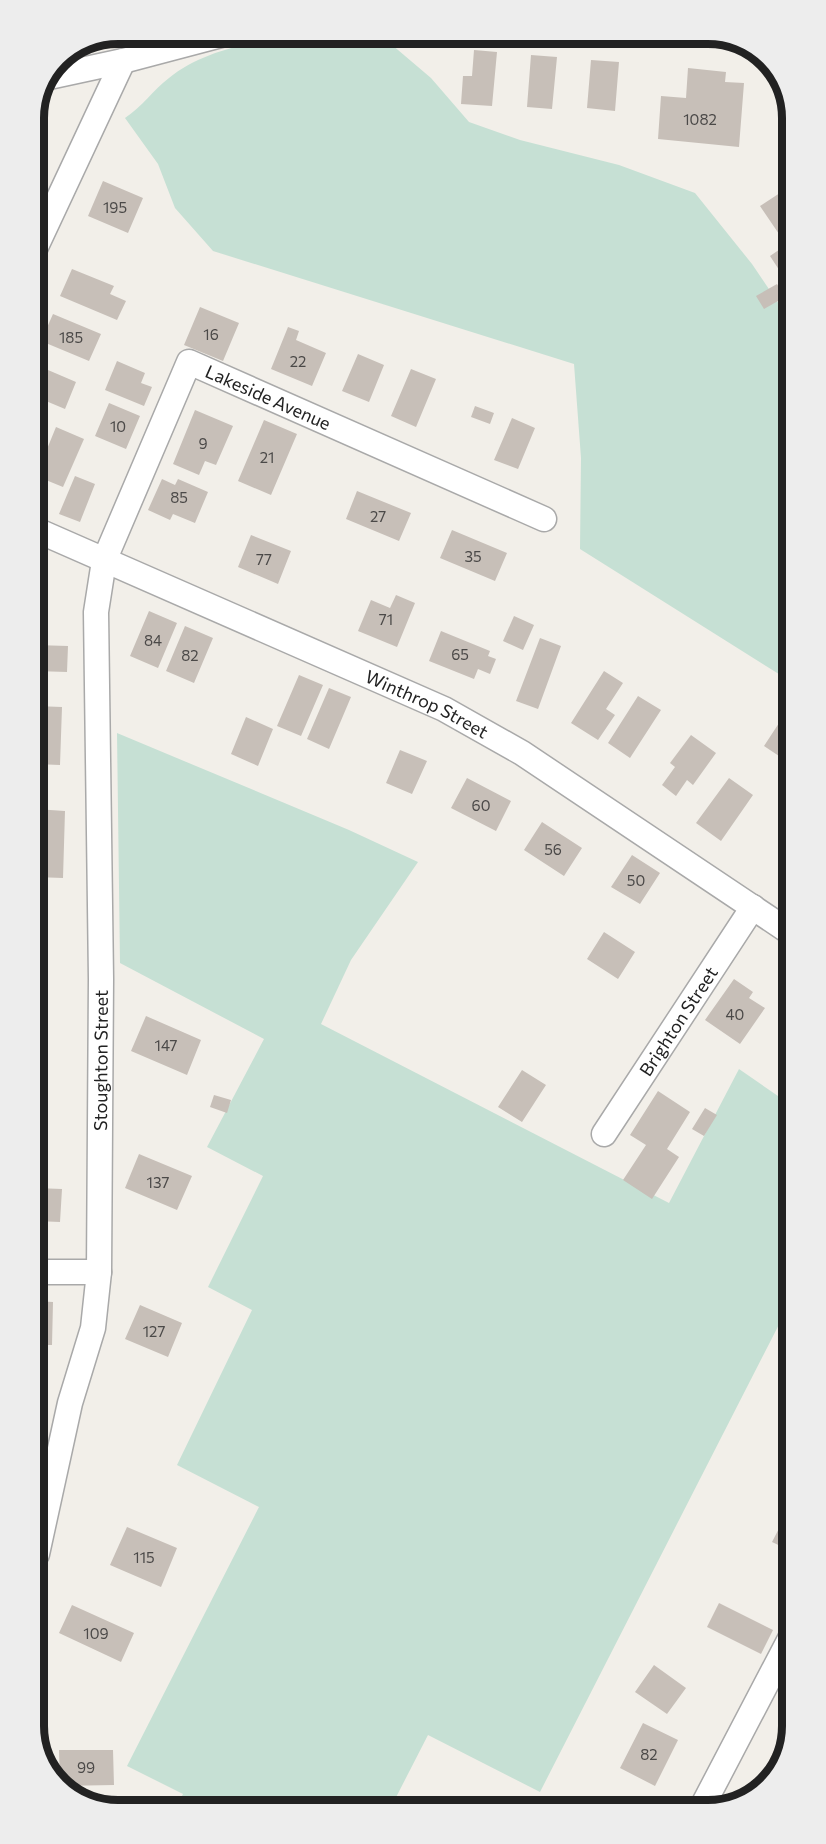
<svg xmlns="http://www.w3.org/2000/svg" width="826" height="1844" viewBox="0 0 826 1844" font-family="Commissioner,sans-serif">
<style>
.wetland{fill:#c6e0d4}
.building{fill:#c7bfb8}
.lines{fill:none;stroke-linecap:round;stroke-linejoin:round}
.street-casing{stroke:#a9a9a9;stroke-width:27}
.street{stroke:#fff;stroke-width:24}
.labels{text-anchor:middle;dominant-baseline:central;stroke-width:6;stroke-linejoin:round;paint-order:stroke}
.number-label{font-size:15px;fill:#4b4948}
.street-label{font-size:18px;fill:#222;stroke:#fff}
.rim{fill:none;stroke:#222;stroke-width:8}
</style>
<rect width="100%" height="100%" fill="#f2efe9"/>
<path class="wetland" d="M322 33H378L431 78 469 122 520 140 619 165 695 193 752 264 789 319 790 681 580 549 581 458 574 364 213 251 175 208 158 164 125 118C142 107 153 90 169 78 210 45 271 39 322 33Z
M117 733 349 830 418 862 351 960 321 1024 669 1203 739 1069 791 1105 792 1299 540 1792 428 1735 390 1809 175 1810 183 1794 127 1766 259 1507 177 1465 252 1310 208 1287 263 1176 207 1147 264 1039 120 963Z"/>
<path class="building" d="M474 50 497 52 492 106 461 104 463 76H472Z
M531 55 557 57 552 109 527 107Z
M591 60 619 62 615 111 587 108Z
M688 68 726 72 725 82 744 83 739 147 658 139 661 96 686 98Z
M33 149 41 152 33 170Z
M103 181 143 198 128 233 88 216Z
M789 187V227L779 234 760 206Z
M789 243V285L770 256Z
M72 269 114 286 110 294 126 301 117 320 60 296Z
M777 284 785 297 764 309 756 296Z
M200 307 239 323 223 361 184 345Z
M53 314 101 334 89 361 41 341Z
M288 327 299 331 296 340 326 353 312 386 271 369Z
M358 354 384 365 369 402 342 391Z
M117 361 145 373 141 383 152 387 144 406 105 390Z
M34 364 76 382 65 409 34 396Z
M411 369 436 379 416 427 391 416Z
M109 403 140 416 126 449 95 436Z
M475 406 494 413 490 424 471 417Z
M195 410 233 426 216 465 205 461 199 475 173 464Z
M512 418 535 428 518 469 494 460Z
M264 420 297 434 271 495 238 481Z
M56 427 84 439 63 487 36 476Z
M75 476 95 484 80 522 59 514Z
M162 479 175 485 178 479 208 492 195 523 173 514 170 520 148 510Z
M357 491 411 513 399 541 346 519Z
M452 530 507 553 495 581 440 558Z
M251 535 291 551 278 584 238 567Z
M396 595 415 603 397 647 358 631 371 600 390 608Z
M149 611 177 623 158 668 130 656Z
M514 616 534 625 523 650 503 641Z
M185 626 213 638 194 683 166 671Z
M441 631 490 651 488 656 496 659 490 674 478 669 474 679 429 661Z
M540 638 561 646 538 709 516 701Z
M35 645 68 646 67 672 35 671Z
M604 671 623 683 606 709 615 715 598 740 571 723Z
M299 675 323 685 301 736 277 726Z
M329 688 351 697 329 749 307 739Z
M638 696 661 710 630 758 608 743Z
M35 706 62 707 60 765 35 764Z
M246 717 273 729 258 766 231 754Z
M781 720 790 726V739L779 756 764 746Z
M691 735 716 753 693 785 687 780 676 796 662 785 675 767 670 763Z
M400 750 427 761 412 794 386 783Z
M467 778 511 801 496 831 451 808Z
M729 778 753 795 721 841 696 823Z
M35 809 65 811 63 878 35 877Z
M542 822 582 848 564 876 524 850Z
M632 855 660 873 640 904 611 887Z
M604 932 635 952 618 979 587 959Z
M734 979 753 992 749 998 765 1008 740 1044 705 1020Z
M36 1005H40L39 1039 36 1038Z
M146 1016 201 1040 187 1075 131 1051Z
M522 1070 546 1085 522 1122 498 1107Z
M658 1091 690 1112 667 1149 679 1157 652 1199 623 1180 646 1145 630 1135Z
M214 1095 231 1100 227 1113 210 1107Z
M705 1108 717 1115 704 1136 692 1129Z
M139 1154 192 1176 177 1210 125 1188Z
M36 1188 62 1189 60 1222 36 1221Z
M36 1301 53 1302 52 1345H36Z
M140 1305 182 1323 168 1357 125 1339Z
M792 1455V1475L784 1471Z
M787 1513 792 1516 793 1552 772 1542Z
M127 1527 177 1548 161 1587 110 1565Z
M719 1603 773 1630 761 1654 707 1627Z
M72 1605 134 1633 121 1662 59 1633Z
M654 1665 686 1688 667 1714 635 1692Z
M643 1723 678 1740 655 1786 620 1768Z
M779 1739 788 1743 779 1768 768 1763Z
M59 1750H113L114 1785 60 1786Z"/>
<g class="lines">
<g class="street-casing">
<g id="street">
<path d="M49 77 123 61 229 33"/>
<path d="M34 251 123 61"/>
<path id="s1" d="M34 529 444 709 522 753 791 933"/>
<path id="s2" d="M604 1134 753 907"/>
<path d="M36 1272H99"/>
<path id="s3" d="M37 1554 70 1403 93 1328 99 1272 101 979 96 612 104 561 189 362 544 519"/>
<path d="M702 1807 793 1633"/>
</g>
</g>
<use href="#street" class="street"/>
</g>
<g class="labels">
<g class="number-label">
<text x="700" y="119">1082</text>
<text x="115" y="207">195</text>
<text x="211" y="334">16</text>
<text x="71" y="337">185</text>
<text x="298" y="361">22</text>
<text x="118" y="426">10</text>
<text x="203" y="443">9</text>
<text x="267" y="457">21</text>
<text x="179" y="497">85</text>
<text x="378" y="516">27</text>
<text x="473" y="556">35</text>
<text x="264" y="559">77</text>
<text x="386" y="619">71</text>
<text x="153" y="640">84</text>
<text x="460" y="654">65</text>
<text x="190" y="655">82</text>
<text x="481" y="805">60</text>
<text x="553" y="849">56</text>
<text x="636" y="880">50</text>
<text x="735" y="1014">40</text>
<text x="166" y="1045">147</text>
<text x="158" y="1182">137</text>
<text x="154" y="1331">127</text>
<text x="144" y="1557">115</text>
<text x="96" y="1633">109</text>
<text x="649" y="1754">82</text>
<text x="86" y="1767">99</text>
</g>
<g class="street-label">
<text stroke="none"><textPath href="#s3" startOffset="1304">Lakeside Avenue</textPath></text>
<text stroke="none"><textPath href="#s1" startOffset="430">Winthrop Street</textPath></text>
<text stroke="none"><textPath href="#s2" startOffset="135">Brighton Street</textPath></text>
<text stroke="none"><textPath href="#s3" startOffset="501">Stoughton Street</textPath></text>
</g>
</g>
<path d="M0 0H826V1844H0ZM118 44H708A74 74 0 0 1 782 118V1726A74 74 0 0 1 708 1800H118A74 74 0 0 1 44 1726V118A74 74 0 0 1 118 44Z" fill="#ededed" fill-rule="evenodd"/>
<path class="rim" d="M118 44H708A74 74 0 0 1 782 118V1726A74 74 0 0 1 708 1800H118A74 74 0 0 1 44 1726V118A74 74 0 0 1 118 44Z"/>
</svg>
